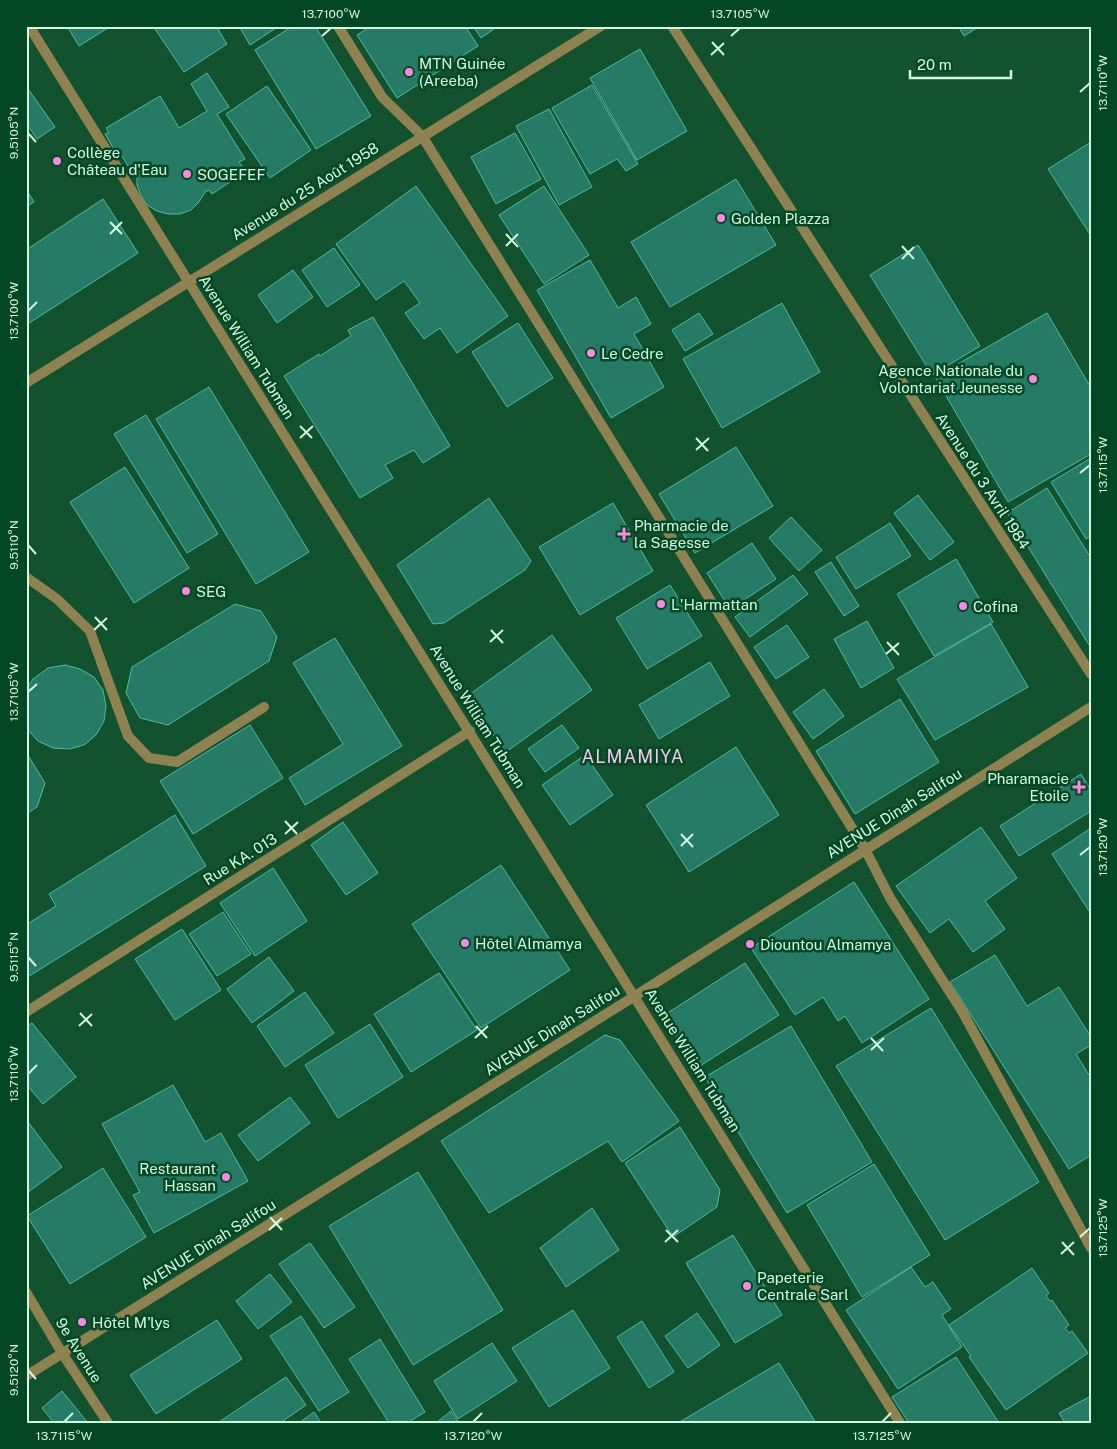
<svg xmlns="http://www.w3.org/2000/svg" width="1117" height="1449" viewBox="0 0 1117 1449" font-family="'Public Sans',sans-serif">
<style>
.building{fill:#267b67;stroke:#4ebaa0}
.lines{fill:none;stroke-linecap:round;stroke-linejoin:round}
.lane{stroke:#908250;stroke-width:10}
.street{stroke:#908250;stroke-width:10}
.ticks{fill:none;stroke:#d4fadf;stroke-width:2}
.poi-dot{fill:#fb87e5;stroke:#034725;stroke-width:2}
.labels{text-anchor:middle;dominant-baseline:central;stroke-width:5;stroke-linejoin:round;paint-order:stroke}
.poi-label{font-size:15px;fill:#d4fadf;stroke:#034725;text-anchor:start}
.street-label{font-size:15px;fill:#d4fadf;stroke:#034725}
.quarter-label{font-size:18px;letter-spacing:1px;fill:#f9c4ed;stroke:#034725}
.neatline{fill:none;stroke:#d4fadf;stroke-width:2}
.ticks-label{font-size:12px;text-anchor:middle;fill:#d4fadf}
</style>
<rect width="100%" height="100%" fill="#13522f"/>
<path class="building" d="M67 26H111L79 46Z
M153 26H216L227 44 184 72Z
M239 26H279L250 45Z
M293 26H315L371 116 316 149 255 50Z
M371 26H465L478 46 397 98 357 35Z
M473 26H498L481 38Z
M958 26H980L964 36Z
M640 49 687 131 637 160 590 78Z
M207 73 229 107 217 114 245 159 239 162 246 171 212 194 209 190 205 192 199 202 191 210 180 214H168L157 211 147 205 141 196 137 185V173L134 176 122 156 119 158 105 134 109 133 106 128 160 96 179 128 207 111 191 84Z
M592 85 638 164 626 171 617 159 590 174 552 108Z
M26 86 55 127 37 139 26 123Z
M267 86 311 150 270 178 226 114Z
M549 109 592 187 559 205 516 126Z
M515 133 541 179 496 204 471 157Z
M1091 142V236L1048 169Z
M736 179 776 245 670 307 631 242Z
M416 186 508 316 457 353 440 328 424 339 405 313 420 303 404 281 376 300 336 244Z
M544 186 589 255 544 284 499 215Z
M26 189 34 202 26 207Z
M103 199 138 253 26 325V250Z
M918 245 980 346 932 375 870 275Z
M334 248 360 285 327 307 302 270Z
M590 260 618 308 636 297 651 324 634 334 664 387 611 418 537 290Z
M293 270 313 297 277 323 258 295Z
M782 303 820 372 722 428 683 359Z
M699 313 713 334 685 351 672 330Z
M1047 313 1091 388V454L1008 502 935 377Z
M373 317 450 446 423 463 414 450 385 465 393 478 360 498 284 376 319 354 320 356 351 336 348 330Z
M518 323 553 378 507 407 472 352Z
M209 387 309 552 256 584 156 419Z
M146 415 218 534 187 553 114 434Z
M736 447 773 506 695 553 659 494Z
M1091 458V536L1086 539 1051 482Z
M125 467 189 568 134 603 70 502Z
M1047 488 1091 558V644L1089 645 1007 513Z
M918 495 954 542 930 560 894 513Z
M489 498 531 561 525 570 444 623 433 624 397 565Z
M613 503 653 571 580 615 539 547Z
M791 517 822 550 799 571 769 538Z
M890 523 911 556 856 589 836 557Z
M752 543 776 579 730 609 707 573Z
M956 559 993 622 934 656 897 594Z
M831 562 859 606 844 616 815 572Z
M793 575 808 594 750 637 735 617Z
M670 585 702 636 647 669 616 618Z
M235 604 261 611 277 637 269 661 168 725 140 718 126 693 132 667Z
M867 621 894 668 861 688 834 639Z
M991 624 1028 687 935 740 897 679Z
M787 625 809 657 776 679 754 647Z
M552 635 592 690 506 752 466 697Z
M335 638 402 746 305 805 289 778 343 744 293 663Z
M710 662 730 696 659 739 639 705Z
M65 665 80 669 94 677 103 690 106 706 104 721 96 735 84 745 69 749 53 748 38 741 27 729 26 725V690L33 679 48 668Z
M824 689 844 716 813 739 793 712Z
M900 699 939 762 855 814 816 751Z
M250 725 283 778 193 834 160 781Z
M562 725 579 748 545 772 528 749Z
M736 747 779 815 689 872 646 805Z
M585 755 613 795 570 825 542 785Z
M26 757H29L45 783 37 807 26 814Z
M1081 774 1091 790V811L1019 856 1000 826Z
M175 815 206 866 26 978V925L56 906 49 894Z
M343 822 378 873 346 895 311 845Z
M981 827 1017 878 985 901 1005 929 973 952 949 919 930 933 896 886Z
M1091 828V914L1052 854Z
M501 865 570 970 481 1028 412 924Z
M273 868 307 921 255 956 220 903Z
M854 882 929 999 862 1043 845 1016 838 1021 823 997 795 1015 751 948Z
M223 912 251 954 217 976 189 934Z
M182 929 221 990 175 1020 135 959Z
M995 955 1027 1006 1059 987 1091 1037V1045L1076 1054 1089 1075 1091 1074V1155L1069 1169 950 982Z
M269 957 294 991 252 1023 227 989Z
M745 963 779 1015 697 1068 663 1016Z
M439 973 477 1030 411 1072 374 1014Z
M305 992 334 1033 285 1067 257 1026Z
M931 1008 1039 1182 945 1240 836 1066Z
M32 1023 76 1077 43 1104 26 1084V1027Z
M370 1024 403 1077 338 1118 305 1065Z
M791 1026 872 1162 787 1213 705 1077Z
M605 1035 620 1040 679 1121 622 1162 608 1141 489 1213 441 1141Z
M173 1085 205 1142 221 1133 248 1181 154 1233 133 1195 140 1192 102 1124Z
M290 1097 310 1123 258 1161 238 1135Z
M28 1122 62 1167 27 1193 26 1123Z
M680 1127 720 1190 717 1207 673 1237 625 1163Z
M874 1164 930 1255 862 1297 807 1205Z
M103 1168 146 1237 70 1284 27 1216Z
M418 1172 503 1310 413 1365 329 1226Z
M592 1208 619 1250 566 1287 540 1248Z
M733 1235 782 1315 735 1343 686 1263Z
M310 1243 355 1307 324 1328 279 1264Z
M911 1267 925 1287 933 1282 951 1309 942 1315 962 1347 898 1389 846 1310Z
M1032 1268 1049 1293 1046 1296 1050 1301 1052 1300 1069 1325 1065 1328 1069 1333 1072 1331 1088 1353 1006 1410 969 1357 971 1356 949 1325Z
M270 1274 292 1302 258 1329 236 1301Z
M573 1310 610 1368 549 1407 512 1348Z
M697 1313 720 1345 688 1368 665 1336Z
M301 1316 349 1392 319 1411 270 1336Z
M217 1320 242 1359 156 1414 130 1375Z
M642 1321 674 1372 649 1388 617 1337Z
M380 1339 425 1412 407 1423H389L349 1359Z
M492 1343 517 1381 458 1419 434 1381Z
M956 1357 999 1423H909L892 1397Z
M779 1363 816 1423H678Z
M286 1377 306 1405 280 1423 219 1422Z
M62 1391 88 1423H54L42 1408Z
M1091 1396V1423H1065L1059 1413Z
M451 1411 459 1423H436Z
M314 1412 321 1423H299Z"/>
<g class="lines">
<path class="lane" d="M338 26 382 97 422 136 865 849
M26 577 57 599 90 631 128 736 149 758 177 762 264 707
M26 1012 470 731"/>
<path class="street" d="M29 26 900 1423
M672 26 1091 674
M26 383 601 26
M865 849 890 898 962 1011 1091 1248
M26 1292 62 1353 108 1423
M26 1376 635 996 1091 707"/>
</g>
<path class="ticks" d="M322 36 331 28M731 36 740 28M712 42 724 55M711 55 724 43M1080 92 1090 83M28 133 36 142M110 222 122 234M110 234 122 222M506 234 518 247M506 246 518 234M902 246 914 259M902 259 914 247M28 311 37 302M300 426 312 438M300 438 313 426M696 438 708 451M696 450 709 438M1080 473 1090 465M28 545 36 554M95 617 107 630M94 630 107 618M491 630 503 643M490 642 503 630M887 642 899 655M886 654 899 643M28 692 37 684M285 821 297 834M285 834 298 822M681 834 693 847M681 846 693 834M1080 855 1090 847M28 957 36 966M80 1013 92 1026M79 1026 92 1014M476 1026 487 1038M475 1038 488 1026M871 1038 883 1051M871 1050 884 1038M28 1074 37 1065M270 1217 282 1230M269 1230 282 1218M666 1230 678 1242M1080 1237 1090 1228M665 1242 678 1230M1062 1242 1074 1255M1061 1254 1074 1242M28 1370 36 1379M64 1422 73 1413M473 1422 482 1413M882 1422 891 1413"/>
<g class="poi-dot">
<circle cx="409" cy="72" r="5"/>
<circle cx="57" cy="161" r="5"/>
<circle cx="187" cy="174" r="5"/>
<circle cx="721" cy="218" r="5"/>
<circle cx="591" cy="353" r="5"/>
<circle cx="1033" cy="379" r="5"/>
<path d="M621.5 526.5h5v5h5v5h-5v5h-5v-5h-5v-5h5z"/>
<circle cx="186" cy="591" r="5"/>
<circle cx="661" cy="604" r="5"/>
<circle cx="963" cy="606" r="5"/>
<path d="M1076.5 779.5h5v5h5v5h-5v5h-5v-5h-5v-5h5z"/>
<circle cx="465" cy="943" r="5"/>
<circle cx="750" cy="944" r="5"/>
<circle cx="226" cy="1177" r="5"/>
<circle cx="747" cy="1286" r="5"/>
<circle cx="82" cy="1322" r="5"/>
</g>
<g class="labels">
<g class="poi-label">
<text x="419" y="63">MTN Guinée<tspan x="419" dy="17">(Areeba)</tspan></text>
<text x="67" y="152">Collège<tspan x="67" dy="17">Château d'Eau</tspan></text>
<text x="197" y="174">SOGEFEF</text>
<text x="731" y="218">Golden Plazza</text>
<text x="601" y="353">Le Cedre</text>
<text x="1023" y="370" text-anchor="end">Agence Nationale du<tspan x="1023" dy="17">Volontariat Jeunesse</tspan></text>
<text x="634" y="525">Pharmacie de<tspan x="634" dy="17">la Sagesse</tspan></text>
<text x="196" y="591">SEG</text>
<text x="671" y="604">L'Harmattan</text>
<text x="973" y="606">Cofina</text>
<text x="1069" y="778" text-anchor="end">Pharamacie<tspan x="1069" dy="17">Etoile</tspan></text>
<text x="475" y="943">Hôtel Almamya</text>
<text x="760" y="944">Diountou Almamya</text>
<text x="216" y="1168" text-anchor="end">Restaurant<tspan x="216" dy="17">Hassan</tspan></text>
<text x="757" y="1277">Papeterie<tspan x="757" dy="17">Centrale Sarl</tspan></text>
<text x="92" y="1322">Hôtel M'lys</text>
</g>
<g class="street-label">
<text transform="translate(305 191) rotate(-32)">Avenue du 25 Août 1958</text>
<text transform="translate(247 347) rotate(58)">Avenue William Tubman</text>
<text transform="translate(983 481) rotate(57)">Avenue du 3 Avril 1984</text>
<text transform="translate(478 716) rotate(58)">Avenue William Tubman</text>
<text transform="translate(894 813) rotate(-32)">AVENUE Dinah Salifou</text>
<text transform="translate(240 859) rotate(-32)">Rue KA. 013</text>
<text transform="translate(552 1030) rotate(-32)">AVENUE Dinah Salifou</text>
<text transform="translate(693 1060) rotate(58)">Avenue William Tubman</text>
<text transform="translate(208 1244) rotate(-32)">AVENUE Dinah Salifou</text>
<text transform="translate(79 1350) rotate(58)">9e Avenue</text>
</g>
<g class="quarter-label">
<text x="633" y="756">ALMAMIYA</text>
</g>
</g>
<rect width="1117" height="1449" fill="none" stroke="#034725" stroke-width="55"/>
<path d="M910 70v8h101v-8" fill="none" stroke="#d4fadf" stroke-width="2.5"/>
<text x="917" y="70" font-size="15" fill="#d4fadf" stroke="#034725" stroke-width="4" paint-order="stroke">20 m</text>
<rect x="28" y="28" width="1062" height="1394" class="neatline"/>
<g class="ticks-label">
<text x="331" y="18">13.7100°W</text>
<text x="740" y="18">13.7105°W</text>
<text transform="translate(1103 83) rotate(-90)" y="4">13.7110°W</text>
<text transform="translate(14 133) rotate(-90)" y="4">9.5105°N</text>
<text transform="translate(14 311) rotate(-90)" y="4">13.7100°W</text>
<text transform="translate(1103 465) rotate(-90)" y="4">13.7115°W</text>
<text transform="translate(14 545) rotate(-90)" y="4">9.5110°N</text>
<text transform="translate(14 692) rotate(-90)" y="4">13.7105°W</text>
<text transform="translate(1103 847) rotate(-90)" y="4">13.7120°W</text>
<text transform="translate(14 957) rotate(-90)" y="4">9.5115°N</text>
<text transform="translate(14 1074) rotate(-90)" y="4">13.7110°W</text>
<text transform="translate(1103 1228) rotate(-90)" y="4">13.7125°W</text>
<text transform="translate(14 1370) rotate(-90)" y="4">9.5120°N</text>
<text x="64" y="1440">13.7115°W</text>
<text x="473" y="1440">13.7120°W</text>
<text x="882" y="1440">13.7125°W</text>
</g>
</svg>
